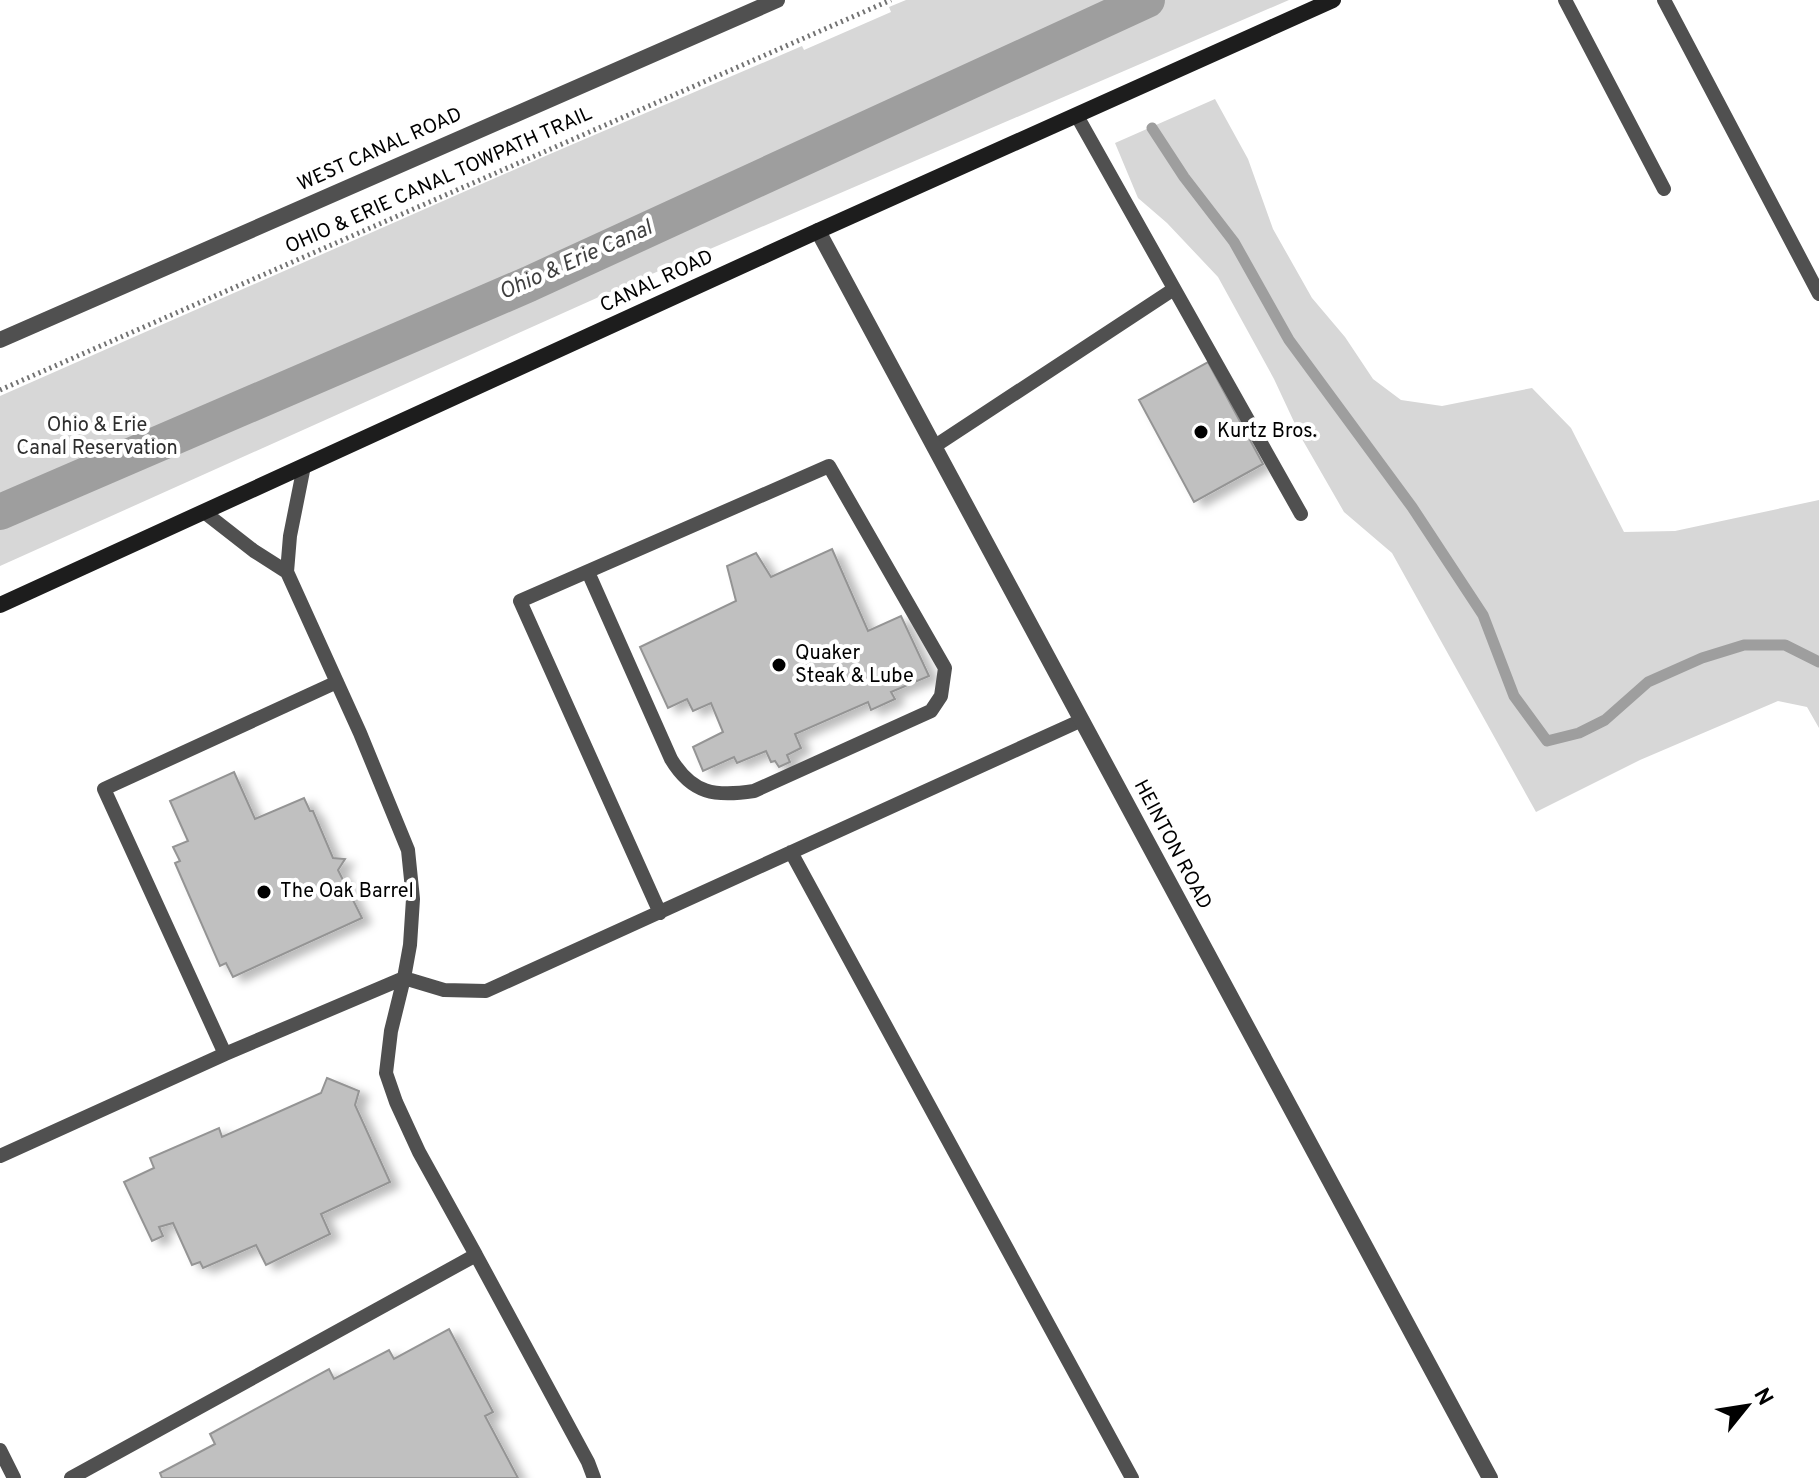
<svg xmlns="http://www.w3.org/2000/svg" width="1819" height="1478" viewBox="0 0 1819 1478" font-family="Overpass,sans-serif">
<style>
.green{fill:#d7d7d7}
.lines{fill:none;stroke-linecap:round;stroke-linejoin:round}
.stream{stroke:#9e9e9e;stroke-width:11}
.canal{stroke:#9e9e9e;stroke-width:36}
.building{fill:#c0c0c0;stroke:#949494;stroke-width:2;filter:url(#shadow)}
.path{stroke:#727272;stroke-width:5;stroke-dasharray:2 4;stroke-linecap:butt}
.service{stroke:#505050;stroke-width:14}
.minor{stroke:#505050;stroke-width:16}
.secondary{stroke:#1d1d1d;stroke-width:16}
.poi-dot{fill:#000;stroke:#fff;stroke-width:3}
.labels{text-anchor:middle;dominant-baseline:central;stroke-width:8;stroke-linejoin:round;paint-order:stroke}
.street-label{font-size:20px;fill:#000;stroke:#fff}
.park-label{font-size:20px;fill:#2e2e2e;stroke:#fff}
.poi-label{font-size:20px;fill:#000;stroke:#fff;text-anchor:start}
.water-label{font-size:22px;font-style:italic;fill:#3f3f3f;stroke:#fff}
</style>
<defs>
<filter id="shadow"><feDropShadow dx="9" dy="5" stdDeviation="4" flood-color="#0004"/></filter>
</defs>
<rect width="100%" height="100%" fill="#fff"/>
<path class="green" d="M906 0H1289L610 292 0 566V396L550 154 802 46 804 50 891 12 889 7Z
M1215 99 1248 159 1273 229 1312 298 1345 337 1373 379 1401 400 1442 406 1532 388 1571 428 1624 532 1675 531 1819 500V728L1807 707 1778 701 1640 760 1536 812 1392 553 1344 512 1302 439 1274 379 1218 277 1167 223 1138 198 1115 143Z"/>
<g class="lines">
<path class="stream" d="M1152 128 1184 177 1234 242 1289 340 1412 507 1483 615 1514 696 1547 741 1579 733 1605 720 1648 682 1702 658 1744 645H1785L1819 662"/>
<path class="canal" d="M0 512 529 284 1147 0"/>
</g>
<path class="building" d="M1208 362 1263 464 1194 502 1139 400Z
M832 549 868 631 901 616 929 676 891 692 895 699 871 710 868 702 795 734 801 748 787 755 790 762 779 767 775 761 771 762 766 751 737 763 734 757 703 771 693 747 723 732 711 703 693 711 687 699 668 708 640 647 736 601 727 566 756 553 771 577Z
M234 772 255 819 304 798 310 811H313L333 858 345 859 338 870 362 918 233 977 226 963 220 966 175 863 180 861 173 847 188 841 170 801Z
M327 1078 359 1091 355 1105 390 1182 321 1214 330 1234 266 1265 256 1245 203 1268 200 1262 192 1265 173 1223 159 1227 163 1236 152 1241 124 1182 154 1168 150 1158 219 1128 222 1137 321 1093Z
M449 1329 493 1412 485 1416 518 1478H162L160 1473 215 1444 210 1434 329 1369 334 1379 389 1350 394 1359Z"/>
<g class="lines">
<path class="path" d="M0 390 891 0"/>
<path class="service" d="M1565 0 1664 189
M1664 0 1819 294
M1077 116 1301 514
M935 446 1174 289
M304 466 290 536 287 572 360 733 408 850 413 899 410 945 404 978 444 990 486 991 1082 720
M204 512 254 551 287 572
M588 572 671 759C692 794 715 797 754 791L931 711 941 696 945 668 829 466 520 601 660 913
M337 682 104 789 225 1054 404 978
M791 852 1132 1478
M0 1156 225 1054
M476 1255 588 1462 594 1478
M0 1450 14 1478
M71 1478 476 1255 419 1152 396 1102 386 1073 391 1031 404 978"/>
<path class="minor" d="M818 231 1490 1478
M0 340 777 0"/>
<path class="secondary" d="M0 605 818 231 1333 0"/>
</g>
<g class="poi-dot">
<circle cx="1201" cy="432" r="8"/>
<circle cx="779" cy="665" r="8"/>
<circle cx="264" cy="892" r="8"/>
</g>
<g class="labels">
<g class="street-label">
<text transform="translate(380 150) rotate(-24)">WEST CANAL ROAD</text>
<text transform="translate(439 181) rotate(-24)">OHIO &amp; ERIE CANAL TOWPATH TRAIL</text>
<text transform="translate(657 282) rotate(-25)">CANAL ROAD</text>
<text transform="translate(1172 845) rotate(62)">HEINTON ROAD</text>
</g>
<g class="park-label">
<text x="97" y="426">Ohio &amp; Erie<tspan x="97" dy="23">Canal Reservation</tspan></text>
</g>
<g class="poi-label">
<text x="1217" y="432">Kurtz Bros.</text>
<text x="795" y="654">Quaker<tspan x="795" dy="23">Steak &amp; Lube</tspan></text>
<text x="280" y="892">The Oak Barrel</text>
</g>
<g class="water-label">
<text transform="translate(576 261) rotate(-24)">Ohio &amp; Erie Canal</text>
</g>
</g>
<g transform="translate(1747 1406) rotate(60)" stroke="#ffffff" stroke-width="6" paint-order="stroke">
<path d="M0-6L14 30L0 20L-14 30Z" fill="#000000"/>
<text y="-12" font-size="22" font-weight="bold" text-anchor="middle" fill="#000000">N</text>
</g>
</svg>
